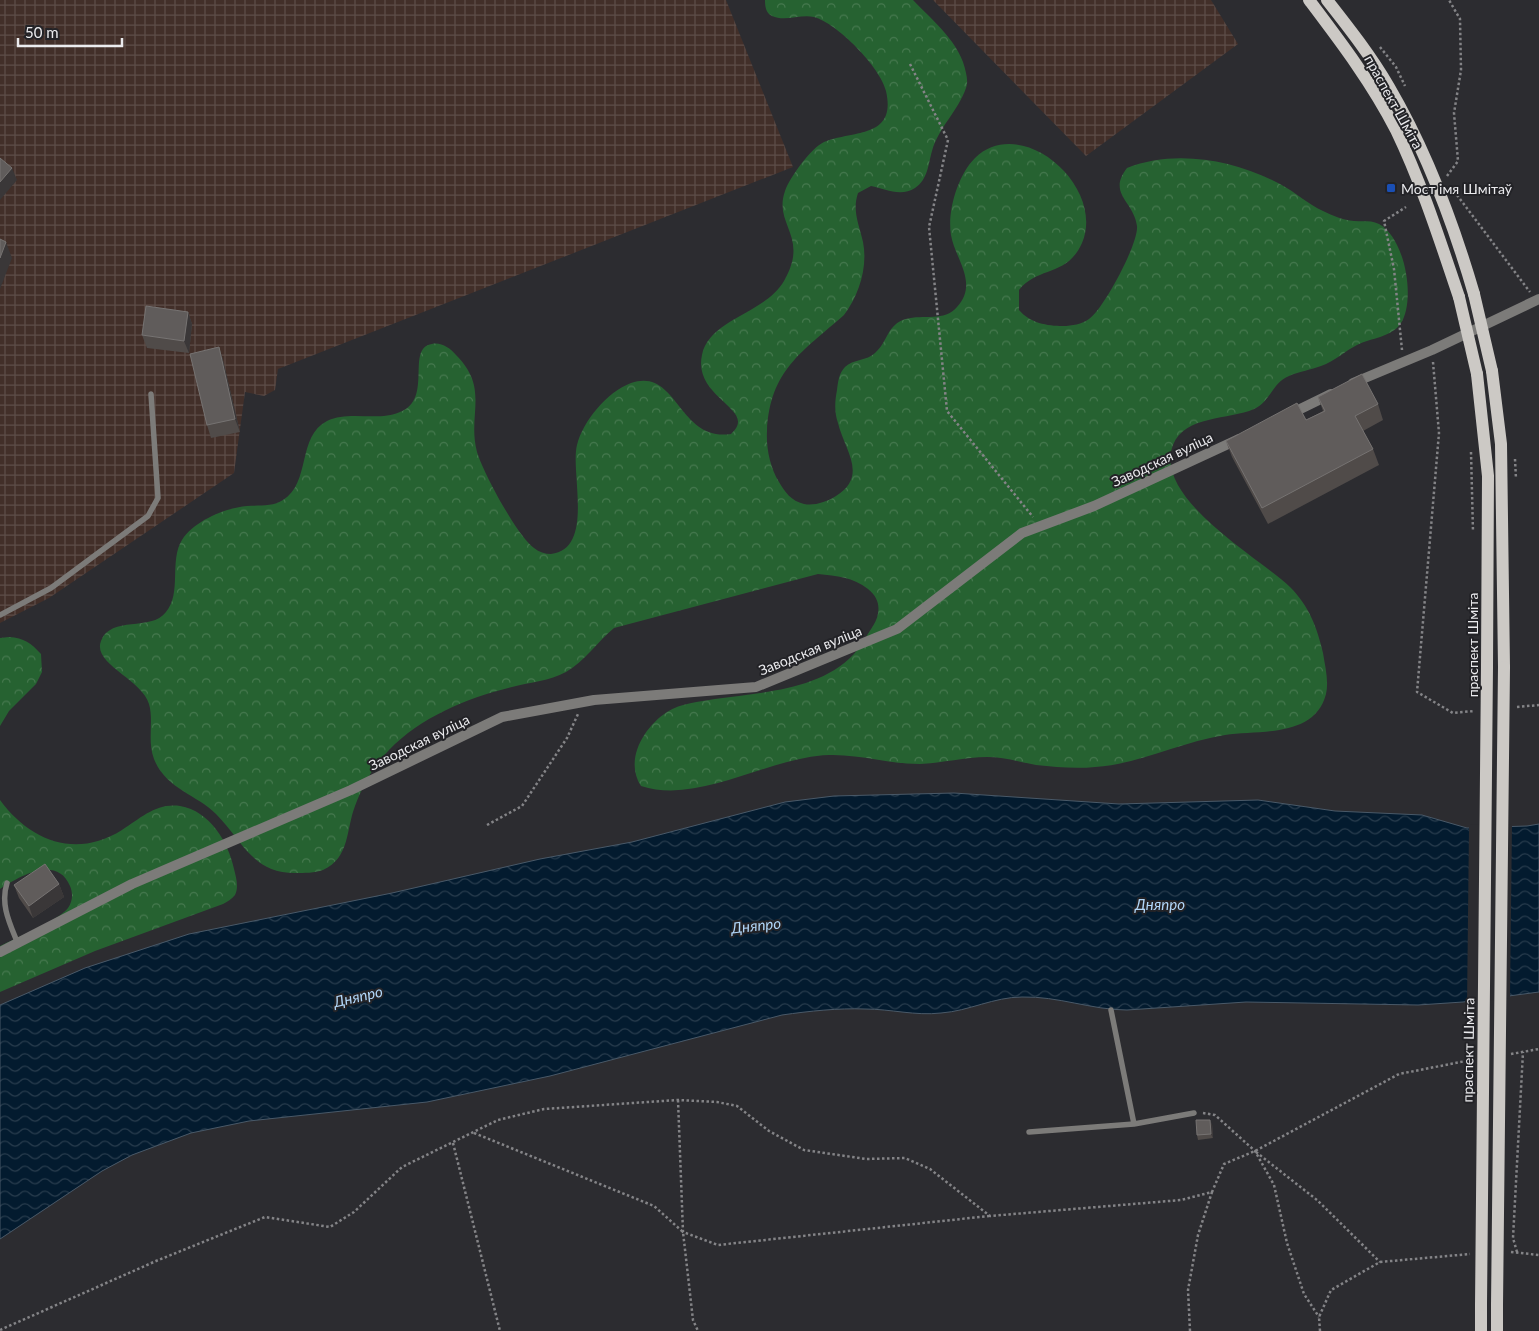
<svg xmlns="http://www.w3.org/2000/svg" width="1539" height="1331" viewBox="0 0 1539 1331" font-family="Lato,sans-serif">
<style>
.industrial{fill:url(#industrial-grid)}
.forest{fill:url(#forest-crowns)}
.water{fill:url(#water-waves);stroke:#495968}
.pier{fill:#2c2c30}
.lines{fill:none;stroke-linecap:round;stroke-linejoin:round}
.path{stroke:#848487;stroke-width:2.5;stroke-dasharray:2.5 2.5;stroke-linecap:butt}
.service{stroke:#7c7b79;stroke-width:5.5}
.minor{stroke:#7c7b79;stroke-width:10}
.primary{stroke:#ccc9c5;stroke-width:12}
.primary-bridge{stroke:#ccc9c5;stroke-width:12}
.wall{fill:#504b49}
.shaded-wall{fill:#3a3738}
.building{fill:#605c5b;stroke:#767372}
.transit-dot{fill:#1a4fb4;stroke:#232327;stroke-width:2}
.labels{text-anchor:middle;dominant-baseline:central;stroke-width:4;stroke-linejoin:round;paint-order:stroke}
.street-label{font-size:14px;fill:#ebebee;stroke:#232327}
.poi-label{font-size:14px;fill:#ebebee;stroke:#232327;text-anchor:start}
.water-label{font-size:15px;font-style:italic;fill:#b1d6f8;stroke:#232327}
</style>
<defs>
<pattern id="industrial-grid" width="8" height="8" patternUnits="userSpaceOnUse" patternTransform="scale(1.25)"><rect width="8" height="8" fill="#422f29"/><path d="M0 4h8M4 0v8" fill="none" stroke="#5d4d48"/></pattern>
<pattern id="forest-crowns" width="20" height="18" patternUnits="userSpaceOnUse" patternTransform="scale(1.25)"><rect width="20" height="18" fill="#266231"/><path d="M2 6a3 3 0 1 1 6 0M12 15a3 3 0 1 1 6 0" fill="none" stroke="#46794f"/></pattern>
<pattern id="water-waves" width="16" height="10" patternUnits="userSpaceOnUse" patternTransform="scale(1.25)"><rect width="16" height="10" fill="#031b2f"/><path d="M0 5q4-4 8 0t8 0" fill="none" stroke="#283c4d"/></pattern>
</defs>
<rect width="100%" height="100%" fill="#2c2c30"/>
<path class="industrial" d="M0 0H726L793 167 278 369 275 390 264 396 245 392 234 473 49 598 0 623Z
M933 0H1211L1238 44 1086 156Z"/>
<path class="forest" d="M765 0H913C933 21 961 43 966 73 967 78 968 83 966 88 958 111 939 127 932 151 928 165 928 179 915 188 901 197 885 189 871 186L858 193C852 211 859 224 863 242 868 267 859 295 844 315 802 352 770 370 767 431 766 448 770 467 779 482 785 492 791 501 804 504 814 506 827 502 836 496 869 476 844 449 838 423 834 411 835 401 837 390 838 382 839 373 845 367 853 359 867 361 875 353 888 342 887 324 906 319 923 314 945 322 957 307 979 283 955 259 951 235 947 211 958 175 975 158 1022 113 1106 187 1082 243 1067 277 1038 266 1019 290V310C1030 323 1047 326 1063 326 1072 326 1082 324 1089 319 1103 310 1139 243 1137 226 1134 201 1107 194 1127 168 1176 149 1234 160 1280 184 1295 192 1308 204 1323 211 1333 216 1343 220 1354 221 1363 222 1371 220 1379 224 1405 238 1416 299 1401 323 1392 337 1371 338 1357 345 1345 351 1335 361 1321 366 1311 370 1300 371 1289 376 1273 382 1270 402 1254 409 1229 420 1185 415 1173 445 1152 498 1260 558 1290 587 1309 606 1317 627 1323 653 1325 666 1329 681 1326 694 1315 738 1258 730 1225 735 1180 742 1140 764 1095 767 1075 769 1056 767 1036 765 1020 762 1004 757 987 757 965 757 943 763 920 764 889 764 859 754 829 755 768 757 700 805 641 786 624 760 644 727 667 712 681 703 699 702 715 699 761 692 819 691 854 654 861 646 867 635 873 626 881 613 881 599 868 589 853 577 837 576 818 574L614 628C597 642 585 661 566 672 549 681 531 682 512 687 467 698 421 717 389 750 373 766 363 785 355 806 346 829 350 858 323 870 315 873 304 873 295 873 252 873 242 840 216 814 196 794 166 789 154 759 147 741 154 721 149 704 142 679 92 664 101 641 111 615 151 632 166 612 182 593 169 561 182 540 194 521 225 508 247 506 259 505 273 507 283 500 311 483 297 436 327 421 350 410 377 422 400 412 434 399 405 348 432 344 441 342 450 348 456 355 490 389 467 414 477 452 483 472 517 536 534 548 539 552 545 554 551 554 595 549 570 472 577 445 583 421 607 392 631 383 678 367 678 442 731 434 734 431 738 427 738 422 739 405 694 391 702 355 709 319 765 314 784 281 810 236 773 225 785 191 790 177 811 148 824 142 852 130 897 139 886 91 881 68 837 23 814 17 800 14 785 22 772 16 766 13 765 7 765 0Z
M9 637C24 638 31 643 41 654L42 672 36 684 9 711 0 726V638Z
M0 800C30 841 76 859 122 830 141 818 156 803 180 806 210 811 228 842 234 869 236 877 239 887 235 895 232 899 227 902 223 904L95 951 0 992V946C16 938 58 921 68 908 73 901 73 893 70 886 57 854 18 877 0 889Z"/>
<path class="water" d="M954 793 1119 804 1258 800 1335 811 1422 815 1467 828 1527 826 1539 824V992L1463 1002 1418 1005 1246 1002 1127 1010C1092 1010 1058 996 1022 997 994 997 969 1011 941 1013 915 1016 891 1009 865 1009 838 1008 810 1011 782 1015L550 1076 427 1102 249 1121 191 1133 132 1155 102 1171 0 1239V1005L85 968 189 934 392 893 540 859 632 842 785 802 834 796Z"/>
<path class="pier" d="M1512 824 1510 998 1467 1004 1469 825Z"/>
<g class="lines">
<path class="path" d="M1380 47 1396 67 1405 86
M910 64 948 140 929 227 947 411 1033 517
M1447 176 1458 161 1454 113 1461 70 1460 19 1449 0
M1454 191 1530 292
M1402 350 1394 269 1384 221 1406 207
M1433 362 1439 433 1417 692 1453 713 1474 711
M1471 452 1473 532
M1515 459 1516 479
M1517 707 1539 705
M487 825 522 806 567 738 578 714
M1511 1054 1539 1049
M678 1100 683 1232 718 1245 989 1216
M1203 1113 1215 1115 1255 1151 1274 1185 1287 1243 1304 1294 1319 1317
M474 1133 654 1206 683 1232 693 1320 698 1331
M453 1143 500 1331
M1256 1152 1317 1200 1380 1262
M1511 1252 1539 1255
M1517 1252 1513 1238 1523 1052
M0 1330 156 1261 265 1217 330 1227 354 1212 402 1167 498 1120 544 1109 678 1100 717 1102 737 1106 769 1131 804 1150 866 1159 905 1158 930 1169 990 1216 1181 1200 1212 1192 1224 1164 1255 1151 1399 1074 1471 1060
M1190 1331 1188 1290 1198 1235 1212 1192
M1320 1331 1319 1317 1331 1290 1380 1262 1470 1254"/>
<path class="service" d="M0 615 51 588 148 516 158 498 151 394
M7 883C0 905 10 924 18 944
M1111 1010 1134 1124
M1029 1132 1134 1124 1194 1113"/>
<path class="minor" d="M1353 383 1432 350 1539 299
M1288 415 1331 394
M0 952 132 884 351 790 502 717 594 700 756 687 897 629 1022 533 1094 506 1239 439"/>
<path class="primary" d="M1309 0C1340 41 1372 83 1396 130 1422 184 1440 241 1459 297
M1327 0C1349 28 1371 56 1389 87 1427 152 1453 222 1474 294
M1492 371 1501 444 1504 667
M1477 374 1488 476 1487 667
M1481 1331V1305
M1497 1331V1305"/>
<path class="primary-bridge" d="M1474 294 1492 371
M1459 297 1477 374
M1481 1305 1487 667
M1497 1305 1504 667"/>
</g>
<path class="wall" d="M188 312 192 324 189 353 147 348 142 335Z
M219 347 223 360 240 432 211 438 207 425Z
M1318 397 1378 404 1383 420 1363 431 1373 449 1379 465 1268 524 1232 457 1226 441 1306 420 1323 411Z
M59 884 64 897 33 918 19 898 14 885Z
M1212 1124 1213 1138 1198 1140 1197 1135Z"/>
<path class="shaded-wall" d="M12 168 17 180 0 200V182Z
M6 242 12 258 0 289V258Z
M188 312 192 324 189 353 184 341Z
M219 347 223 360 240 432 235 419Z
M59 884 64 897 33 918 29 906Z
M1210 1120 1212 1124 1213 1138 1211 1134Z"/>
<path class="building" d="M0 158 12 168 0 182Z
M0 239 6 242 0 258Z
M146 306 188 312 184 341 142 335Z
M219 347 235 419 207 425 190 354Z
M1362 374 1378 404 1355 416 1373 449 1262 508 1226 441 1297 403 1306 420 1325 411 1318 397Z
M45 864 59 884 29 906 14 885Z
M1196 1120H1210L1211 1134 1197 1135Z"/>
<rect class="transit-dot" x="1386" y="183" width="10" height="10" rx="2.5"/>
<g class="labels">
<g class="street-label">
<text transform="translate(1394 102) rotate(61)">праспект Шміта</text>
<text transform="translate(1162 459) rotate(-25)">Заводская вуліца</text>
<text transform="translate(1472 645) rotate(-90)">праспект Шміта</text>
<text transform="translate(810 650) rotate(-22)">Заводская вуліца</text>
<text transform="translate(419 742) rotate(-26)">Заводская вуліца</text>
<text transform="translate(1468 1050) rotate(-89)">праспект Шміта</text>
</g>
<g class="poi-label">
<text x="1401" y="188">Мост імя Шмітаў</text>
</g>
<g class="water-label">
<text x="1160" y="904">Дняпро</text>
<text transform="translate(756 925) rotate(-6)">Дняпро</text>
<text transform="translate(358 996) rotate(-13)">Дняпро</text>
</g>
</g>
<path d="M18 38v8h104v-8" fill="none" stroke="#ebebee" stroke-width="2.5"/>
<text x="25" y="38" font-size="15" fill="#ebebee" stroke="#232327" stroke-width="4" paint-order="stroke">50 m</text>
</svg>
